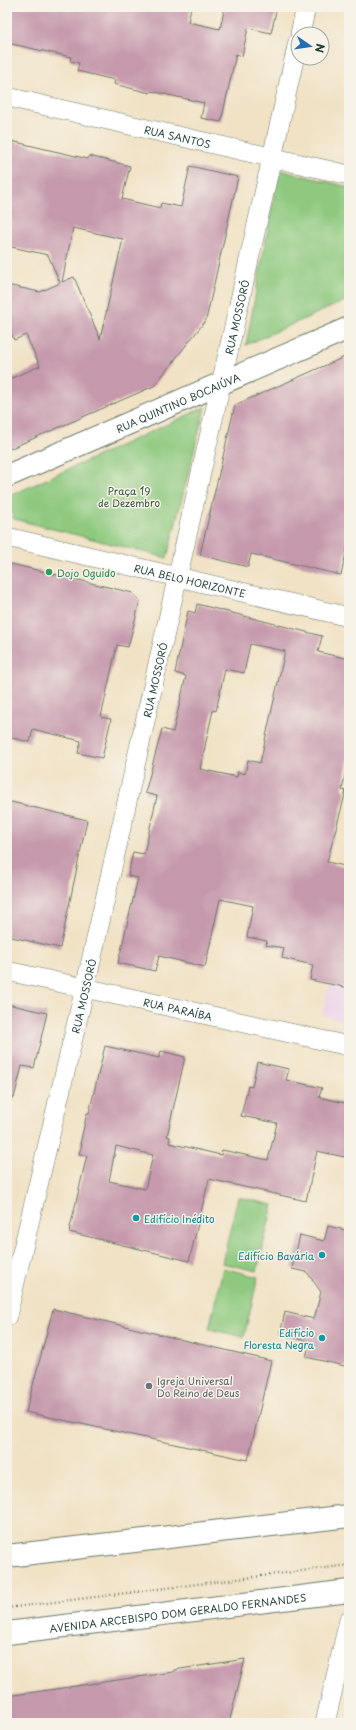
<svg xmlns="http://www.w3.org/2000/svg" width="356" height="1730" viewBox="0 0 356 1730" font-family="'Playpen Sans',sans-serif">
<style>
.built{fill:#ecd1ea}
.green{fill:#8ec97f;stroke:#56835a}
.building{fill:#c598ac;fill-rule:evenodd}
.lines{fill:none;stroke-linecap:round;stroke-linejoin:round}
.minor-casing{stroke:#687767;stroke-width:20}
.tertiary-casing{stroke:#687767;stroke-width:24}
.primary-casing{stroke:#687767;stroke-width:24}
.path{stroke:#687767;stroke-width:2.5;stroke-dasharray:1 3;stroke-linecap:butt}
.minor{stroke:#fff;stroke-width:19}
.tertiary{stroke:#fff;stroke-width:22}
.primary{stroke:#fff;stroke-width:22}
.leisure-dot{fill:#2e9e5b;stroke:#f7f3e8;stroke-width:1.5}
.culture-dot{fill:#0f9aa8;stroke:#f7f3e8;stroke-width:1.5}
.worship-dot{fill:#6b7280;stroke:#f7f3e8;stroke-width:1.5}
.labels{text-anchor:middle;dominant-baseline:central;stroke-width:3;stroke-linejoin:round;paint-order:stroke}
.street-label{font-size:10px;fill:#1f3d34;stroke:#f7f3e8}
.park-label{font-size:10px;fill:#355943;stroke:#f7f3e8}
.leisure-label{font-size:10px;fill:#27864d;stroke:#f7f3e8;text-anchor:start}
.culture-label{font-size:10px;fill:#0d838f;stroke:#f7f3e8;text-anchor:end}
.worship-label{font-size:10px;fill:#5b616d;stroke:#f7f3e8;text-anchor:start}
</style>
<rect width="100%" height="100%" fill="#f7f3e8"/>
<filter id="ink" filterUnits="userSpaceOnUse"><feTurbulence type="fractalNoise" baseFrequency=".025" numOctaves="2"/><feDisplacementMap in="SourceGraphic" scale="8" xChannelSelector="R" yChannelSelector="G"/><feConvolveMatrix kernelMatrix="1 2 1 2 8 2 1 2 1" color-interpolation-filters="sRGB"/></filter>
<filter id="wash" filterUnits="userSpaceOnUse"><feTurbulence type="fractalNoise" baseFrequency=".012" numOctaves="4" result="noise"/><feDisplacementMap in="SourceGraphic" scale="16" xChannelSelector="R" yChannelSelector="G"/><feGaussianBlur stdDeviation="0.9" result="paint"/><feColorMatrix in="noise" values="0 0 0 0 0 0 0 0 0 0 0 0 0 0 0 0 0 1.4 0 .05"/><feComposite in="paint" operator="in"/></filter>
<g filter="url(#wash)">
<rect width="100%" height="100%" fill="#f1e2c5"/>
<path class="built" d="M346 919H349V1022L322 1015Z"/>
<path class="green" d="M279 170 349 187V299L246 345Z
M205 407 167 558 14 519 7 502V497Z
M238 1197 273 1205 257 1271 222 1263Z
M223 1268 258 1277 244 1337 209 1329Z"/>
<g id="blocks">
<path class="building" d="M7 7H191L188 22 220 29 225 7H277L271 33 248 28 242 56 236 54 221 122 201 118 204 103 151 91 150 93 114 84 115 80 77 71 79 63 70 61 71 57 7 43Z
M7 140 88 159 89 156 130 166 122 199 160 208 161 203 181 207 190 166 238 177 206 320 154 386 7 450V380L40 366 26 335 14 340 7 322V285L40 292 60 283 48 255 7 246ZM73 228 123 239 100 339 74 277 62 282Z
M349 355V540L341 575 251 554 248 567 200 555 235 405Z
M7 563 133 593 140 601 128 647 117 645 101 717 111 719 102 758 78 753 81 741 33 729 30 742 7 737Z
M197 604 322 636 318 652 349 659V756L342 790 346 791 327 862 349 867V988L310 980 313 965 282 958 284 948 266 945 267 941 247 937 253 906 220 899 205 967 159 956 155 971 118 963 138 878 128 876 133 852 144 854 157 796 145 793 162 729 173 732 186 676 175 673 188 611 195 613ZM250 644 285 651 260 763 248 760 245 774 238 772 237 777 200 769 213 710 216 711 225 669 244 673Z
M7 801 87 820 60 948 7 936Z
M7 1004 47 1013 34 1068 22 1066 14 1098 7 1097Z
M105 1046 159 1058 161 1051 185 1057 167 1136 170 1137 169 1143 221 1155 222 1150 268 1160 277 1123 241 1116 248 1086 252 1087 257 1062 289 1069 286 1080 322 1088 319 1097 349 1104V1158L317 1151 306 1201 209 1179 189 1261 69 1232 87 1155 79 1154 82 1144H80L87 1113H89ZM116 1146 153 1155 145 1189 109 1181Z
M328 1226 349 1231V1367L306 1357 310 1342 280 1334 285 1312 314 1319 321 1292 307 1272 292 1269 300 1235 324 1241Z
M53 1309 271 1361 248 1460 26 1412Z
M245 1659 229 1723H7V1696L173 1672 174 1670Z"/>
</g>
</g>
<g filter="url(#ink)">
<use href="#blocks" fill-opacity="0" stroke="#687767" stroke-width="1"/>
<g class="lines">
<g class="minor-casing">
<g id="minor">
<path d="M300 34 306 7"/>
<path id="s1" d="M7 97 349 175"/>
<path id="s2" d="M7 537 349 617"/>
<path id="s3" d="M7 971 349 1046"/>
<path id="s4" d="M7 1316 85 988 298 42"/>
<path d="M325 1723 349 1620"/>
</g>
</g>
<g class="tertiary-casing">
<g id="tertiary">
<path id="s5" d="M7 476 349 328"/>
</g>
</g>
<g class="primary-casing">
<g id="primary">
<path d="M7 1556 349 1516"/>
<path id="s6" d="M7 1633 349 1591"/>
</g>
</g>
<path class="path" d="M7 1608 349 1565"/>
<use href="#minor" class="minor"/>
<use href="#tertiary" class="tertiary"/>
<use href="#primary" class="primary"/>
</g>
</g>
<circle class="leisure-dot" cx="49" cy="572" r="4"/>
<g class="culture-dot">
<circle cx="136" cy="1218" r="4"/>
<circle cx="322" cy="1255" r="4"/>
<circle cx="322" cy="1338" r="4"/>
</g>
<circle class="worship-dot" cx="149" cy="1386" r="4"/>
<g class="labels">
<g class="street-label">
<text stroke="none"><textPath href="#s1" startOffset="175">RUA SANTOS</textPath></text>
<text stroke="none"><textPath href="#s4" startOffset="1025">RUA MOSSORÓ</textPath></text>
<text stroke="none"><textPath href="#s5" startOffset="186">RUA QUINTINO BOCAIÚVA</textPath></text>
<text stroke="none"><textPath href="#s2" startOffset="188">RUA BELO HORIZONTE</textPath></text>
<text stroke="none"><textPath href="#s4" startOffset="653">RUA MOSSORÓ</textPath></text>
<text stroke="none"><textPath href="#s4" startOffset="329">RUA MOSSORÓ</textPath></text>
<text stroke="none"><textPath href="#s3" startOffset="175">RUA PARAÍBA</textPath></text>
<text stroke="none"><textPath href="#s6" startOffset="172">AVENIDA ARCEBISPO DOM GERALDO FERNANDES</textPath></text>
</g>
<g class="park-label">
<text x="129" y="490">Praça 19<tspan x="129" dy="12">de Dezembro</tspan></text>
</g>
<g class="leisure-label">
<text x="57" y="572">Dojo Oguido</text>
</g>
<g class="culture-label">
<text x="144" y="1218" text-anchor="start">Edifício Inédito</text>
<text x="314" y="1255">Edifício Bavária</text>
<text x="314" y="1332">Edifício<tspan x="314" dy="12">Floresta Negra</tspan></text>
</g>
<g class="worship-label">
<text x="157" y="1380">Igreja Universal<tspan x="157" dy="12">Do Reino de Deus</tspan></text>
</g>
</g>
<rect width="356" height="1730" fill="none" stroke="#f7f3e8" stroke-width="24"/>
<g transform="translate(310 46) rotate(103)"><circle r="19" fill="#f7f3e8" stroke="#a1aaa0"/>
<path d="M0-3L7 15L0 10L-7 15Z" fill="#1f6fb2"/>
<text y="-6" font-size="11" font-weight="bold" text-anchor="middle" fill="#1f3d34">N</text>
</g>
</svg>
